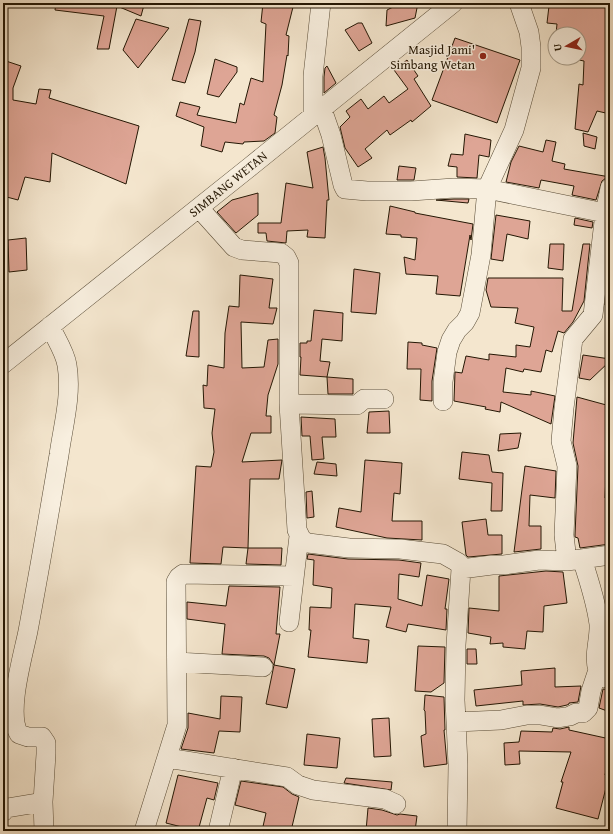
<svg xmlns="http://www.w3.org/2000/svg" width="613" height="834" viewBox="0 0 613 834" font-family="'Gentium Book Plus',serif">
<style>
.building{fill:#dea595;stroke:#241704}
.lines{fill:none;stroke-linecap:round;stroke-linejoin:round}
.minor-casing{stroke:#584b36;stroke-width:20}
.minor{stroke:#f8efdf;stroke-width:19}
.poi-dot{fill:#8f2418;stroke:#f8efdf;stroke-width:1.5}
.labels{text-anchor:middle;dominant-baseline:central;stroke-width:3;stroke-linejoin:round;paint-order:stroke}
.poi-label{font-size:13px;fill:#241704;stroke:#f8efdf;text-anchor:end}
.street-label{font-size:13px;fill:#241704;stroke:#f8efdf}
</style>
<rect width="100%" height="100%" fill="#f4e6ce"/>
<filter id="stains"><feTurbulence type="fractalNoise" baseFrequency=".005" numOctaves="4"/><feColorMatrix values="0 0 0 0 .2 0 0 0 0 .09 0 0 0 0 .02 0 0 0 .5 -.17"/></filter>
<radialGradient id="worn" r=".72"><stop offset=".6" stop-color="#630" stop-opacity="0"/><stop offset="1" stop-color="#630" stop-opacity=".3"/></radialGradient>
<path class="building" d="M56 3H139L144 5 141 16 117 6 109 49H97L104 16 55 10Z
M263 3H294L286 35 289 36 288 56 287 55 282 85 274 115 277 117 275 133 264 141 244 142 243 144 225 142 222 152 201 146 204 127 176 116 180 102 200 107 197 115 236 123 240 103 244 105 251 78 263 82 266 24 261 22Z
M401 3H418L415 18 386 26 387 10Z
M595 3H610V114L597 111 588 132 575 129 579 84 583 85 584 61 579 60V34H556L557 24 547 23 549 6 586 4 595 5Z
M136 19 169 28 138 68 123 50Z
M189 19 201 21 195 52 185 83 172 80Z
M358 23H362L372 43 359 51 345 30Z
M455 38 520 60 497 123 432 100Z
M215 59 237 67V72L219 97 207 94Z
M3 60 21 66 13 88V100L36 104 39 89 51 90 49 98 139 126 126 184 52 153 50 182 25 177 18 200 3 196Z
M407 60 418 76 414 79 431 106 412 122 411 120 390 135 387 130 365 149 372 158 358 167 345 148 340 127 350 117 346 111 361 99 368 109 384 96 389 103 408 89 394 70Z
M327 66 336 83 324 93V77L325 68Z
M583 133 597 137 595 149 584 146Z
M465 134 491 140 489 157 479 155 477 178 457 177V167L448 166 451 154 463 155Z
M546 140 556 142 552 161 565 164 564 169 610 177 606 178 602 181 596 200 572 195 574 186 541 180 539 188 506 182 511 162 519 146 543 152Z
M323 147 325 158 329 200H327L325 238 307 237 308 230 287 231 286 243 267 241 266 233H258V223H281L286 183 313 188 307 152Z
M399 166 416 168 414 180H397Z
M258 193V215L236 233 217 212 232 200Z
M454 199H469L468 203 436 200Z
M390 206 415 212V213L473 224 471 240 470 235 460 296 436 294 438 276 406 274 404 257 415 260 417 238 401 237V235L386 234Z
M496 215 530 221 528 239 507 234 503 261 491 259Z
M575 218 593 222 592 228 574 225Z
M26 238 27 270 9 272 8 240Z
M550 244H564L563 270 548 268Z
M583 244H590L584 301 573 322 564 333 558 331 552 352 546 350 541 372 524 369 523 372 506 368 503 392 531 395V391L555 396 551 424 501 402 500 412 485 409 486 407 454 401 455 372 462 373 466 356 489 360V354L516 357V345L530 347 534 327 515 323 518 308 491 307 486 290 488 278H563L562 311H572Z
M610 265V306L605 305Z
M354 269 380 273 376 314 351 312Z
M240 275 273 279 269 308H277L273 324 241 322 242 368 264 367 268 340 278 339V364L268 395 266 416H271V433H251L242 462 282 460 279 479H250L248 548 223 547 221 564 190 563 196 466 211 467 214 452 212 433 215 409 204 408 203 385 207 386 208 365 224 368 225 333 229 306 239 307Z
M314 310 343 313 342 341 322 339 320 361 330 362 327 377 300 375 301 357H300V343H307V341H311Z
M193 311H199V357L186 356Z
M408 342 422 343V345L437 348 432 381V401L420 400 421 369H407Z
M583 355 610 359V361L590 380 579 378Z
M327 377 353 379V394H328Z
M577 397 610 406V475H606L605 498H610V544L580 548 578 538 575 537V535L578 466 573 443Z
M389 411 390 433H367L369 412Z
M301 417 335 419 336 437H322L324 459 312 460 310 436H302Z
M521 433 518 448 498 451 500 434Z
M462 452 489 455 492 472 503 473 502 511H491L492 483 459 479Z
M365 460 402 463 400 494 394 493 392 521H422V540L387 538 336 527 339 508 361 512Z
M317 462 336 464 337 476 314 474Z
M525 466 556 471 555 498 530 495 529 526H541V549L514 552Z
M312 491 314 517 307 518 306 492Z
M486 519 488 535H502V554L468 557 466 555 462 522Z
M248 548H282L281 565 246 564Z
M308 554 348 559 399 560 421 563 419 577 399 574 398 599 422 606 427 575 449 579 445 609H447L446 630 408 624 406 632 386 627 391 607 355 604 353 638 369 640 367 663 308 657 311 630H309L310 607 331 608 332 588 313 585 314 560 307 559Z
M546 571 563 572 567 603 544 606 543 632 527 631 525 649 503 647V643L490 644 491 637 468 633 469 608 499 611V576Z
M229 586 280 587 276 634H280L274 665 269 658 264 656 222 654 225 624 187 619V602L226 606Z
M418 646 445 647 444 683 431 692 415 691Z
M467 649H476L477 664H467Z
M274 665 295 669 287 708 266 704Z
M555 668V687L581 686 578 702 569 703V704L567 705 558 707 540 704 523 705V701L476 706 474 690 522 685 521 671Z
M603 689 610 690V712L599 708Z
M425 695 444 697 445 730H444L447 764 424 767 421 736 426 734 425 711 424 710Z
M221 696 242 697 240 732 219 731 214 753 181 749 188 728V713L220 719Z
M389 718 391 756 374 757 372 719Z
M569 727V730L610 739V754L605 775 609 776 598 819 556 808 563 782H561L571 752 519 751 520 764 505 765 504 743 519 742 521 731 552 732 553 728 560 729Z
M307 734 340 738 337 768 304 765Z
M178 775 218 783 214 800 207 798 198 831 166 823Z
M346 778 392 782 391 790 344 783Z
M241 781 283 787 292 794 299 797 291 831H262L266 813 235 805Z
M368 808 382 810 397 815 400 814 417 816 415 831H366Z"/>
<g class="lines">
<g class="minor-casing">
<path id="minor" d="M322 109 331 135 343 185 345 189 367 191H411L454 188 487 189 605 213
M313 115V76L321 3
M199 208 234 247 242 250 281 253 286 257 289 263V404L297 530 302 540 308 543 349 548 400 549 443 554 459 563 461 569 456 645 455 700 458 765 457 831
M3 364 251 166 453 3
M443 401V382L447 352 451 340 457 330 465 322 470 313 481 255 487 189 514 130 531 68V47L529 32 519 3
M289 404 357 405 364 399H384
M582 559C589 580 596 602 599 624 600 639 593 656 598 670 601 676 605 678 610 679
M567 561 564 535 567 466 561 441 564 408 573 339 593 315 605 213 610 188
M461 569 492 565H504L539 560 567 561 610 555
M289 622 299 536
M177 662 263 667
M456 722 501 720 527 715H540L558 718 570 716 576 713H583L588 708 591 691 598 670
M167 758 287 777 298 785 313 790 385 799 396 804
M3 812V810L7 808 43 802
M44 831 43 802 46 754V743L42 737H28L19 734C6 713 23 656 28 631 39 572 49 514 59 455 63 426 72 395 67 365 65 352 56 339 50 326
M144 831 177 725 176 582 179 577 183 574 294 576
M218 831 233 768"/>
</g>
<use href="#minor" class="minor"/>
</g>
<circle class="poi-dot" cx="483" cy="56" r="4"/>
<g class="labels">
<g class="poi-label">
<text x="475" y="49">Masjid Jami'<tspan x="475" dy="15">Simbang Wetan</tspan></text>
</g>
<g class="street-label">
<text transform="translate(228 184) rotate(-39)">SIMBANG WETAN</text>
</g>
</g>
<rect width="613" height="834" fill="none" stroke="#f4e6ce" stroke-width="16"/>
<rect x="4" y="4" width="605" height="826" fill="none" stroke="#241704" stroke-width="2"/>
<rect x="8" y="8" width="597" height="818" fill="none" stroke="#241704"/>
<g transform="translate(567 46) rotate(261)"><circle r="19" fill="#f8efdf" stroke="#a39987"/>
<path d="M0-3L7 15L0 10L-7 15Z" fill="#8f2418"/>
<text y="-6" font-size="11" font-weight="bold" text-anchor="middle" fill="#241704">U</text>
</g>
<rect width="100%" height="100%" filter="url(#stains)"/>
<rect width="100%" height="100%" fill="url(#worn)"/>
</svg>
